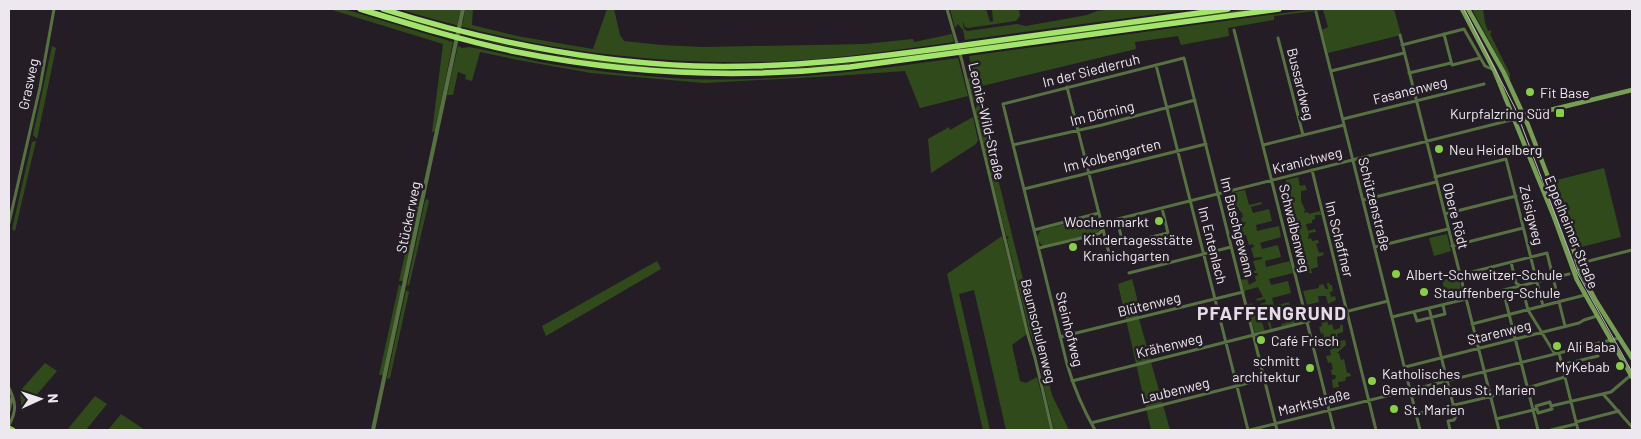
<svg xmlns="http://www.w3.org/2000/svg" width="1641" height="439" viewBox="0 0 1641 439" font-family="Barlow,sans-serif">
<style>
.green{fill:#314a1b}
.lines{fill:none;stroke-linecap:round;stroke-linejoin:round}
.minor{stroke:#577143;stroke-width:3}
.tertiary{stroke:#577143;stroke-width:4}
.secondary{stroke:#769f55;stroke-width:4.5}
.primary{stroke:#8ec362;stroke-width:5}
.motorway{stroke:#a4e46d;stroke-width:5.5}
.tram{stroke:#beb8c0;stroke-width:1}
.poi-dot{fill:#89ce48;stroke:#241d25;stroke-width:2}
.labels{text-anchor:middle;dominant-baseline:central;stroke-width:5;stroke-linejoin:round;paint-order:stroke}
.street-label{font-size:14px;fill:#ede8ef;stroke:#241d25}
.poi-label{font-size:14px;fill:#ede8ef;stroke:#241d25;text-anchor:start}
.district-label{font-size:19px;font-weight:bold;letter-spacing:1px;fill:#e6dce9;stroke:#241d25}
</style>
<rect width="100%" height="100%" fill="#241d25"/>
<path class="green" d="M329 9H344L453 42 435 131 432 132 443 44Z
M369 9 473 38 554 55 651 67 734 70 790 68 859 62 1248 9H1259C1166 22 1074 34 981 47 881 61 781 75 679 70 571 64 472 41 369 9Z
M399 9H461L458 21 463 23 465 9H473L472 25 517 36 593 49 607 9H614L620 35 624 41 661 45 703 47 864 44 913 39 914 42 952 34 954 42C909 48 864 55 819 59 672 70 539 52 399 9Z
M950 9H969L970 10 986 9 990 22 993 21 992 9H1019L1020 16 1016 21 968 28 965 27 962 20 964 29 967 31 1017 24 1026 26 1087 15 1097 11 1114 9H1194L965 40 963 30 958 24 955 28Z
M1313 9H1394L1401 35 1328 53 1322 30 1328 27 1323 10 1274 16V20L1228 28 1229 36 1181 45 1178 36 1135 42 1136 49 982 86 985 104 981 105 969 56Z
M1472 9H1483L1485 23 1488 31 1491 30V33L1490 34 1510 74V80Z
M52 46 56 48 37 139 33 135Z
M458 46 462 48 469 47C497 52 523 59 551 64 591 71 631 75 671 78 768 84 863 71 958 58L968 96 920 108 905 71 835 76 704 83 591 73 518 60 480 52 472 81 465 79 466 75 458 72 453 95H447Z
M971 78 973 79 1052 395 1069 430H1054L1042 379 1040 360 1030 333 1007 239 1009 238 1006 235 975 110 977 106 972 98 967 79Z
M973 117 978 140 976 144 931 173 928 139 949 127 950 130Z
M36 141 15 231 12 229 32 142Z
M1604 168 1621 237 1581 247 1580 244H1577L1553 181Z
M1298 177 1300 186 1305 185 1307 190 1301 191V201L1305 210 1304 213 1308 212 1309 214 1320 211 1321 215H1315V219L1312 220V223L1306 224 1308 231 1315 229 1316 232 1309 233 1308 239 1311 238 1312 241 1318 240 1319 243 1316 244 1319 253 1323 252 1324 255 1317 257 1318 267 1311 269 1312 273H1309L1308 269H1305L1303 265H1306V260L1300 262 1299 256 1304 254 1301 241H1298L1294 227 1298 226 1296 218 1292 219 1290 211 1293 210 1291 199H1287L1286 195 1291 194V192L1285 193 1284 186H1286V180Z
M1245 190 1249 205 1261 202 1262 204 1251 207 1253 213 1269 209 1272 221 1256 225 1257 231 1279 226 1281 237 1260 243 1262 249 1278 245 1281 257 1265 261 1266 267 1290 261 1293 273 1269 279 1271 285 1288 281 1291 293 1272 298 1274 306 1289 302 1295 323 1282 326 1281 324 1286 323 1284 312 1276 314 1277 319H1275L1274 317 1271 318 1270 313 1268 314 1272 329H1270L1265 316 1260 317 1265 331 1255 333 1247 305 1252 303 1254 309 1260 307V304L1266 302 1265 299 1257 301 1256 299 1263 297 1258 287 1244 291 1241 280 1247 278 1249 285 1256 281 1255 276 1258 275 1257 273H1254V271L1256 270 1253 261 1262 259V257L1254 258 1251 248 1254 247 1253 244 1249 245 1246 235H1241L1240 234 1230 236V233L1240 231 1239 227 1244 226V224L1246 223V222L1242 223 1241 218 1243 217 1242 213 1239 210 1238 207H1236L1234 200 1237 199 1236 196H1231L1230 193Z
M418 196 421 200 404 281H399Z
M427 199 429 201 409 286 407 285 425 201Z
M1093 217 1097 218 1101 228 1096 233 1043 246 1038 241 1037 236 1041 230Z
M1447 234 1451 251 1434 256 1429 238Z
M1002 236 1027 334 1012 345 1020 381 1026 383 1037 377 1051 430H1006L974 290 959 294 990 430H983L947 274Z
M657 261 661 269 546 336 542 326Z
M1457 277 1459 278 1462 297 1447 301 1442 280Z
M1132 279 1137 298 1138 315 1170 430H1151L1118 284Z
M1327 283H1329L1330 285H1332L1333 291 1330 292 1331 297 1335 296 1336 300 1328 304 1326 296H1318L1319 302 1307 305 1303 291 1319 288V285L1323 284 1326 289H1328Z
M399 284 402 287 384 374 382 375H379Z
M406 290 409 292 390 378 388 379 387 378Z
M1327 319 1328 325 1332 324 1334 330 1340 328V325H1343V332L1337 334 1338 337 1334 339 1335 342 1345 340 1346 345 1337 353H1339L1341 360 1344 359 1347 373H1350L1351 376 1346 377 1345 381 1338 382 1339 387 1333 388 1332 380 1336 378 1335 375H1332L1331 370 1333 369 1331 362 1328 363 1326 356 1331 355 1330 350 1332 349V347H1328L1326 342 1322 343V340L1324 336 1323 333 1321 334 1319 327 1322 326 1321 321Z
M45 363 57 371 22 412 20 391Z
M95 396 107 404 86 430H67Z
M121 414 145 430H108Z"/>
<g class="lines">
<path class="minor" d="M947 9 962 61 1028 335 1035 358 1052 430
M1316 12 1420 430
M1234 30 1334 430
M1444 34 1452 65 1480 58
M1400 35 1499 430
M1278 38 1303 135
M1402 45 1464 29 1485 66 1494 70
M1156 65 1248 430
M1331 71 1404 53
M1409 73 1451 63
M1067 87 1111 261
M1343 119 1484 84
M1013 145 1102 125 1195 100
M1263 145 1344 125
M1312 170 1376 430
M1435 177 1506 159 1543 306
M1024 189 1206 144
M1363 200 1436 182
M1445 214 1516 196
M1117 219 1123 244 1168 233 1162 208
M9 223 40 87 54 9
M1102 223 1515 119
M1034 230 1099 213
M1452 246 1523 228
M1375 247 1448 229
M1039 248 1098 234 1103 230
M1511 262 1516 283 1522 287 1528 310 1555 354
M1577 264 1632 250
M1129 273 1231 247
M1460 275 1547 253 1565 326
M1503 290 1538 430
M1429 308 1456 416 1454 420 1448 421 1450 430
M1414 312 1417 321 1445 314 1443 305
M1392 317 1569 274
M1472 324 1585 295
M1060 337 1243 292
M1559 353 1578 430
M1561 365 1598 356
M1405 367 1579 323 1584 320 1597 316
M1072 381 1388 301
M9 388C16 403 17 410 9 425
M1603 394 1632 427
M1537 409 1538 413 1552 409 1551 406
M9 411 12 397
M1416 414 1527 388 1565 377
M1496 419 1537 409 1536 406 1550 402 1551 406 1611 392 1631 375
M1576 422 1619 411
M1091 423 1264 379
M1095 430C1083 409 1074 388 1067 364L1003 104 1184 58 1277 430
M1250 430 1619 338
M1551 430 1576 424"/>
<path class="tertiary" d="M373 430 463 9"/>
<path class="secondary" d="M1462 9 1494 70 1554 217 1577 280 1632 377
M1468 9 1504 73 1528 125 1565 221 1580 271 1596 301 1632 358
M1524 117H1530L1544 112
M1515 119 1528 113 1546 111 1632 90"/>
<path class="primary" d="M9 428 13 430"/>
<path class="motorway" d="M360 9C412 25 464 41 517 52 627 74 739 79 850 67L1279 9
M383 9C485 41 588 62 695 66 789 69 880 57 973 44 1058 32 1143 21 1228 9"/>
<path class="tram" d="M1464 9 1515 108 1577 272 1632 372"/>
</g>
<g class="poi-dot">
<circle cx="1530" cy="92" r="5"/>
<rect x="1555" y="108" width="10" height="10" rx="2.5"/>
<circle cx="1439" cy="149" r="5"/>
<circle cx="1159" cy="221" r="5"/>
<circle cx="1073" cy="247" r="5"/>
<circle cx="1396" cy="274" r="5"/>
<circle cx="1424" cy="292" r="5"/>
<circle cx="1261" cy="340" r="5"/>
<circle cx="1557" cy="346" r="5"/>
<circle cx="1620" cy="366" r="5"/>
<circle cx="1310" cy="368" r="5"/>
<circle cx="1372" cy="381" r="5"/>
<circle cx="1394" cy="409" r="5"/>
</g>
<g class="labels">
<g class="street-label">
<text transform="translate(1091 70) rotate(-14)">In der Siedlerruh</text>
<text transform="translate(28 84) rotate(-78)">Grasweg</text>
<text transform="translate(1301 84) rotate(76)">Bussardweg</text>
<text transform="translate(1410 90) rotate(-14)">Fasanenweg</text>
<text transform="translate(1102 113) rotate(-14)">Im Dörning</text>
<text transform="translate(987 121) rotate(77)">Leonie-Wild-Straße</text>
<text transform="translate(1112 155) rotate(-14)">Im Kolbengarten</text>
<text transform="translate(1307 160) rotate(-14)">Kranichweg</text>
<text transform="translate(1375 204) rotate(76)">Schützenstraße</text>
<text transform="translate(1532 215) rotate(76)">Zeisigweg</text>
<text transform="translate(1456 216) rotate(76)">Obere Rödt</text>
<text transform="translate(408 217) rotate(-78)">Stückerweg</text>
<text transform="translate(1238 227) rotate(76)">Im Buschgewann</text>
<text transform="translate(1295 228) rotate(76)">Schwalbenweg</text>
<text transform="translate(1572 232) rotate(68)">Eppelheimer Straße</text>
<text transform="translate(1340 239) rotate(76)">Im Schaffner</text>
<text transform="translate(1213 245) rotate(76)">Im Entenlach</text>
<text transform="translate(1149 304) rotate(-14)">Blütenweg</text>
<text transform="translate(1070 329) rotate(76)">Steinhofweg</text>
<text transform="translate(1039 331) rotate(76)">Baumschulenweg</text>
<text transform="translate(1499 332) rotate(-14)">Starenweg</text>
<text transform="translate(1169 345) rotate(-14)">Krähenweg</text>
<text transform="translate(1175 390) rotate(-14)">Laubenweg</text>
<text transform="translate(1314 402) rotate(-14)">Marktstraße</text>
</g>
<g class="poi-label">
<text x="1540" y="92">Fit Base</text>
<text x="1550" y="113" text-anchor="end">Kurpfalzring Süd</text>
<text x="1449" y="149">Neu Heidelberg</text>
<text x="1149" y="221" text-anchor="end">Wochenmarkt</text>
<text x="1083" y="239">Kindertagesstätte<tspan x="1083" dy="16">Kranichgarten</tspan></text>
<text x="1406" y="274">Albert-Schweitzer-Schule</text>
<text x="1434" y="292">Stauffenberg-Schule</text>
<text x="1271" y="340">Café Frisch</text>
<text x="1567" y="346">Ali Baba</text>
<text x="1300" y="360" text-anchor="end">schmitt<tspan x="1300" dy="16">architektur</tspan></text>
<text x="1610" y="366" text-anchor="end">MyKebab</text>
<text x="1382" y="373">Katholisches<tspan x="1382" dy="16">Gemeindehaus St. Marien</tspan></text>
<text x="1404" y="409">St. Marien</text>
</g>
<g class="district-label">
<text x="1272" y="312">PFAFFENGRUND</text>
</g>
</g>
<rect width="1641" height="439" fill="none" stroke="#ede8ef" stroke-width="20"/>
<g transform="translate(40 399) rotate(87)" stroke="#241d25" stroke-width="4" paint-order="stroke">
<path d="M0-4L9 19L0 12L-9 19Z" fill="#ede8ef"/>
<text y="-8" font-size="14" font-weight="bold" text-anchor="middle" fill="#ede8ef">N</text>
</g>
</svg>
